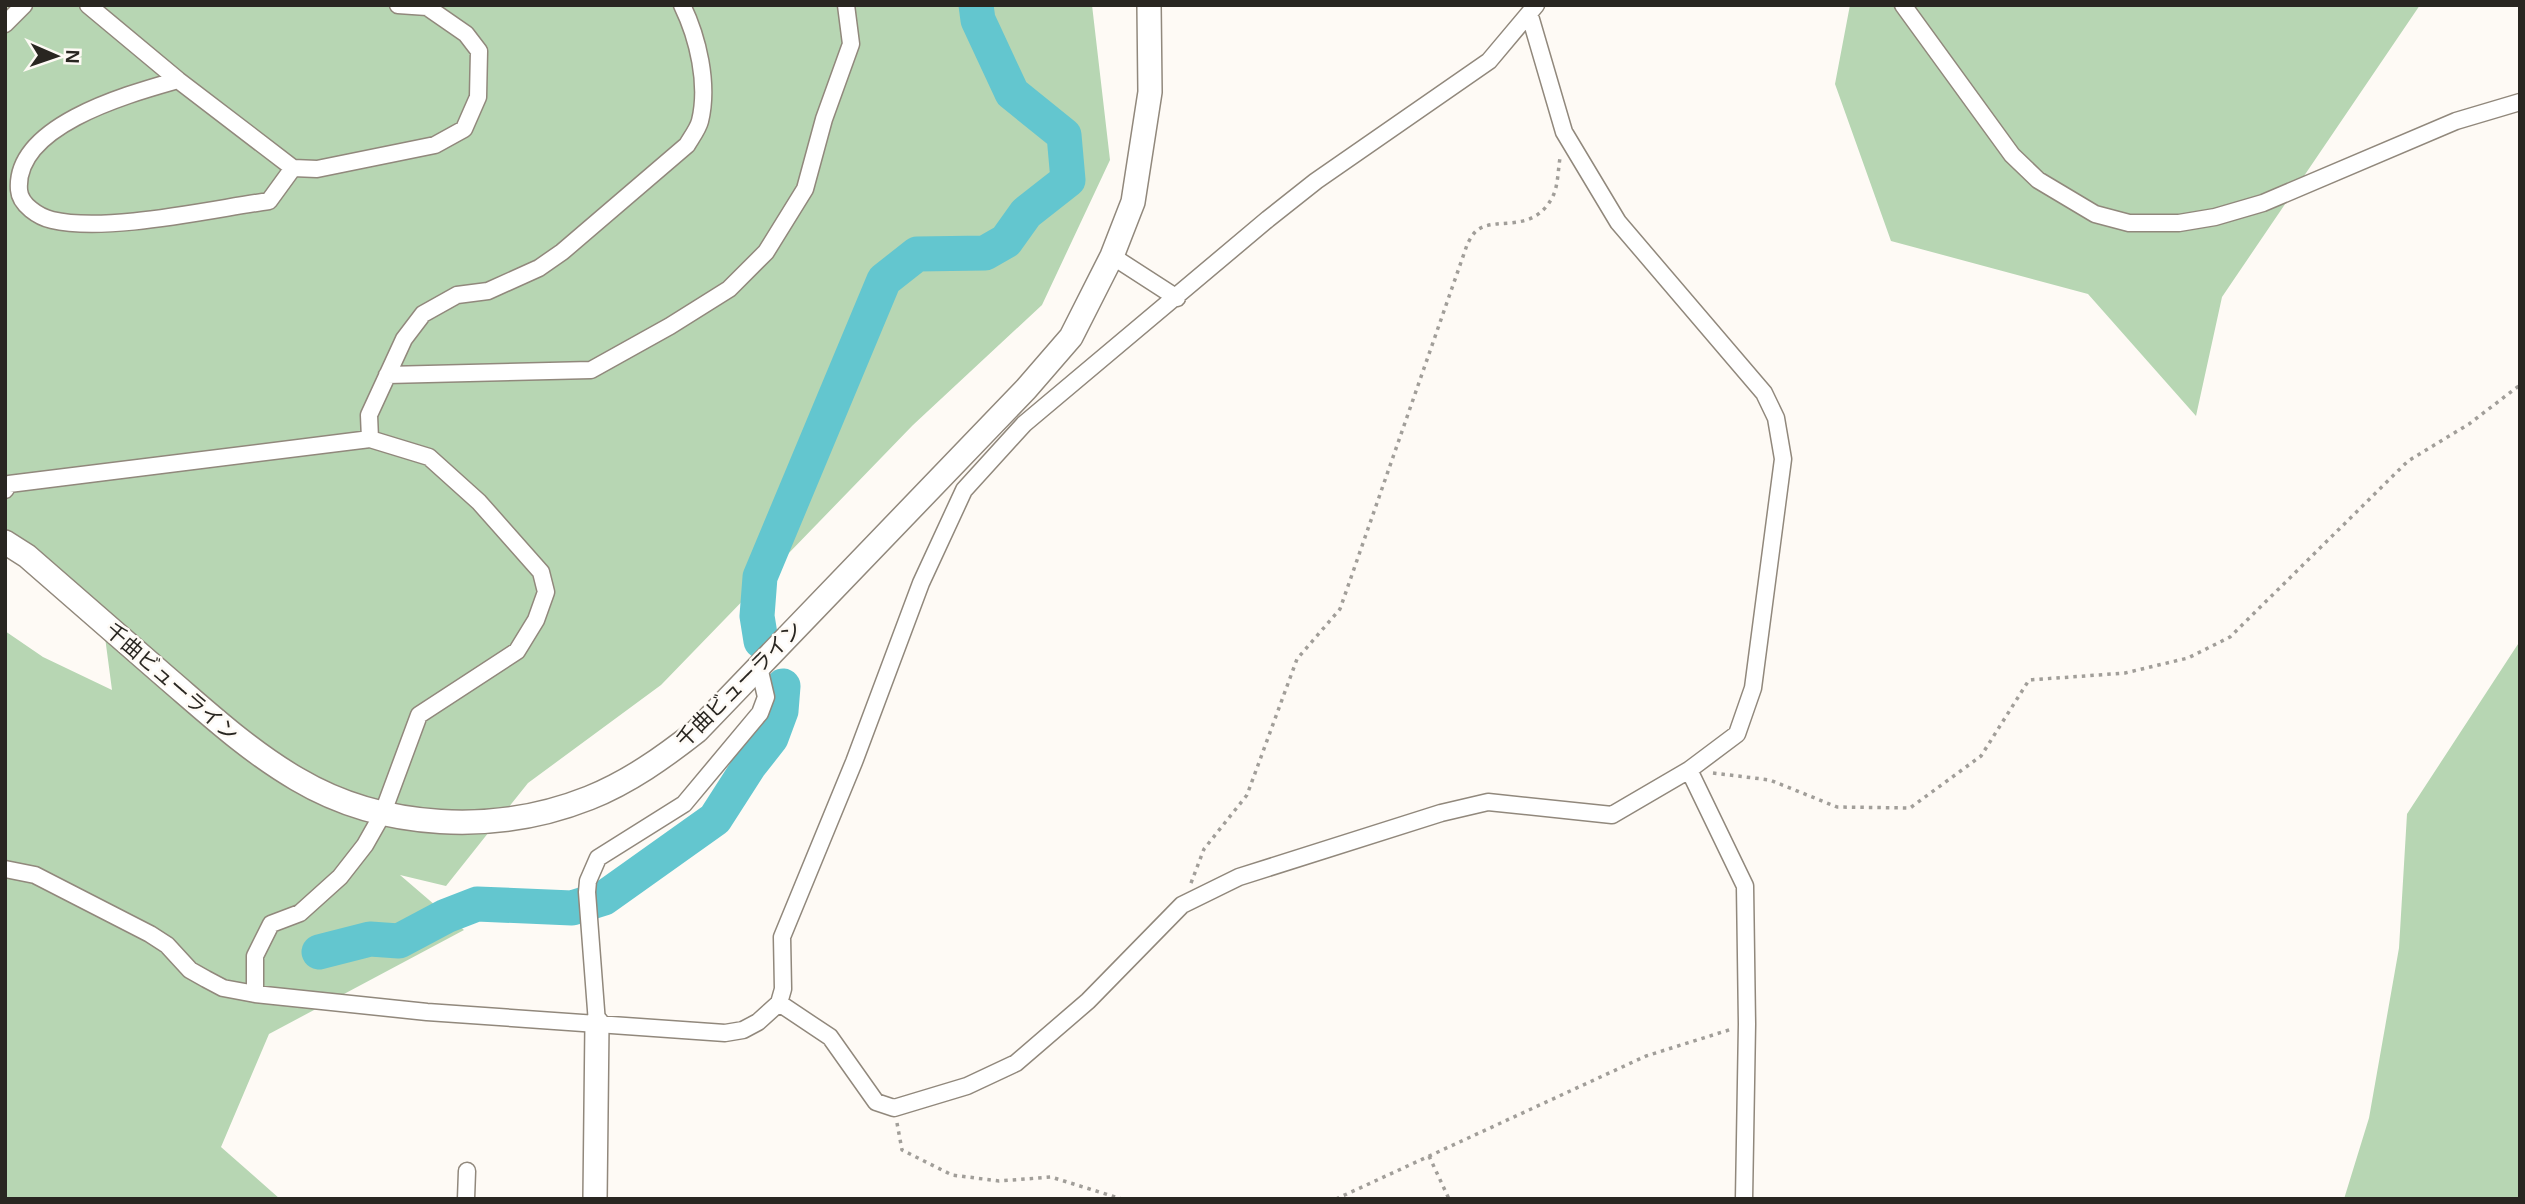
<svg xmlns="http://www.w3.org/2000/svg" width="2525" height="1204" viewBox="0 0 2525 1204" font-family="Helvetica,'Noto Sans JP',sans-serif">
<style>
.green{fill:#b7d6b3}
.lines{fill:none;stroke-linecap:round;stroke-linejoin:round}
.river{stroke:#63c6cf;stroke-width:35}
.street-casing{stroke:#91887c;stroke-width:19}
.secondary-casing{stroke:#91887c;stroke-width:26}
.path{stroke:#a19e99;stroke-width:3.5;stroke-dasharray:3.5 5;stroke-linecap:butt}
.street{stroke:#fff;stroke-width:16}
.secondary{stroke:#fff;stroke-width:23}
.labels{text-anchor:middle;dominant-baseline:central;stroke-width:5;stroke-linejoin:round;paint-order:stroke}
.street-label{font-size:21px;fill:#292621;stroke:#fefaf5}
</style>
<rect width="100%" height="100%" fill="#fefaf5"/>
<path class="green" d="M5 5H1092L1110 160 1042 305 913 425 661 685 528 783 446 886 400 875 464 930 269 1034 221 1147 280 1199H5V631L43 657 112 690 103 622 5 543Z
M1850 5H2420L2222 297 2196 416 2088 294 1891 241 1835 84Z
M2520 641V1199H2344L2369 1118 2399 948 2407 814Z"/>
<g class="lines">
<path class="river" d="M761 641 757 616 760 577 884 280 917 254 985 253 1006 241 1026 213 1068 180 1064 135 1012 93 978 20 976 5
M319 952 370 939 399 941 446 916 477 904 572 908 604 898 715 819 749 766 771 738 781 711 783 686"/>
<g class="street-casing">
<path id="street" d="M88 5 178 80 293 168 317 169 435 145 464 129 478 97 479 51 466 34 427 7 398 5
M1903 5 2012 155 2038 180 2095 214 2129 223H2179L2215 217 2263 203 2456 121 2520 102
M5 24 24 5
M178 80C129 94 14 125 19 190 20 205 39 217 52 220 107 233 212 209 269 201L293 168
M1112 256 1177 298
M387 375 591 370 670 326 729 289 766 252 805 189 824 119 851 44 846 5
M370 439 369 415 404 339 423 314 457 295 488 291 539 268 562 252 687 145C691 138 698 129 700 121 709 84 698 38 682 5
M5 490 9 484 370 439 429 457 479 502 541 572 546 592 536 620 517 651 419 715 382 815 365 845 340 877 300 913 271 924 255 956V994
M1689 770 1745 886 1747 1024 1744 1199
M5 869 35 875 150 934 167 945 190 970 206 979 223 988 255 994 427 1012 725 1033 743 1030 758 1022 779 1003 783 989 782 937 854 762 921 583 964 490 1024 424 1268 219 1316 181 1489 61 1536 5
M779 1003 830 1037 876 1102 894 1108 967 1086 1016 1063 1088 1001 1182 905 1239 877 1441 813 1488 802 1612 815 1689 770 1737 734 1753 688 1783 459 1776 418 1764 393 1618 222 1564 132 1530 16
M597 1023 587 892 588 881 598 858 684 804 760 713 766 697 759 667
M466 1199 467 1171"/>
</g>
<g class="secondary-casing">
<path id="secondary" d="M5 542 27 556C73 596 120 637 167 678 209 714 249 751 297 779 383 830 496 835 589 798 629 782 664 757 697 731L1026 389 1071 337 1112 256 1133 202 1150 92 1149 5
M595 1199 597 1023"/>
</g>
<path class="path" d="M1713 773 1770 780 1837 807 1910 808 1981 756 2029 680 2125 673 2188 658 2230 637 2408 461 2469 424 2520 385
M1191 883 1204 849 1247 795 1297 659 1340 609 1467 245C1469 241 1472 235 1476 231 1495 215 1533 236 1553 196 1558 186 1558 170 1560 158
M897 1123 902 1150 952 1175 999 1181 1051 1177 1122 1199
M1429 1156 1449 1199
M1336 1199 1646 1056 1732 1029"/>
<use href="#street" class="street"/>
<use href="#secondary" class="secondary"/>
</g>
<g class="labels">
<g class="street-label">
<text transform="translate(172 682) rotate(41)">千曲ビューライン</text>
<text transform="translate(739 684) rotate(-45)">千曲ビューライン</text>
</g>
</g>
<rect width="2525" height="1204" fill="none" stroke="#292621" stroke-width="14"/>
<g transform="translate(56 56) rotate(92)" stroke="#fefaf5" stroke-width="5" paint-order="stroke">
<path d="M0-5L12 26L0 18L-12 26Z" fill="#292621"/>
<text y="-10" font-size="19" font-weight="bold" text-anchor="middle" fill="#292621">N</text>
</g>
</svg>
